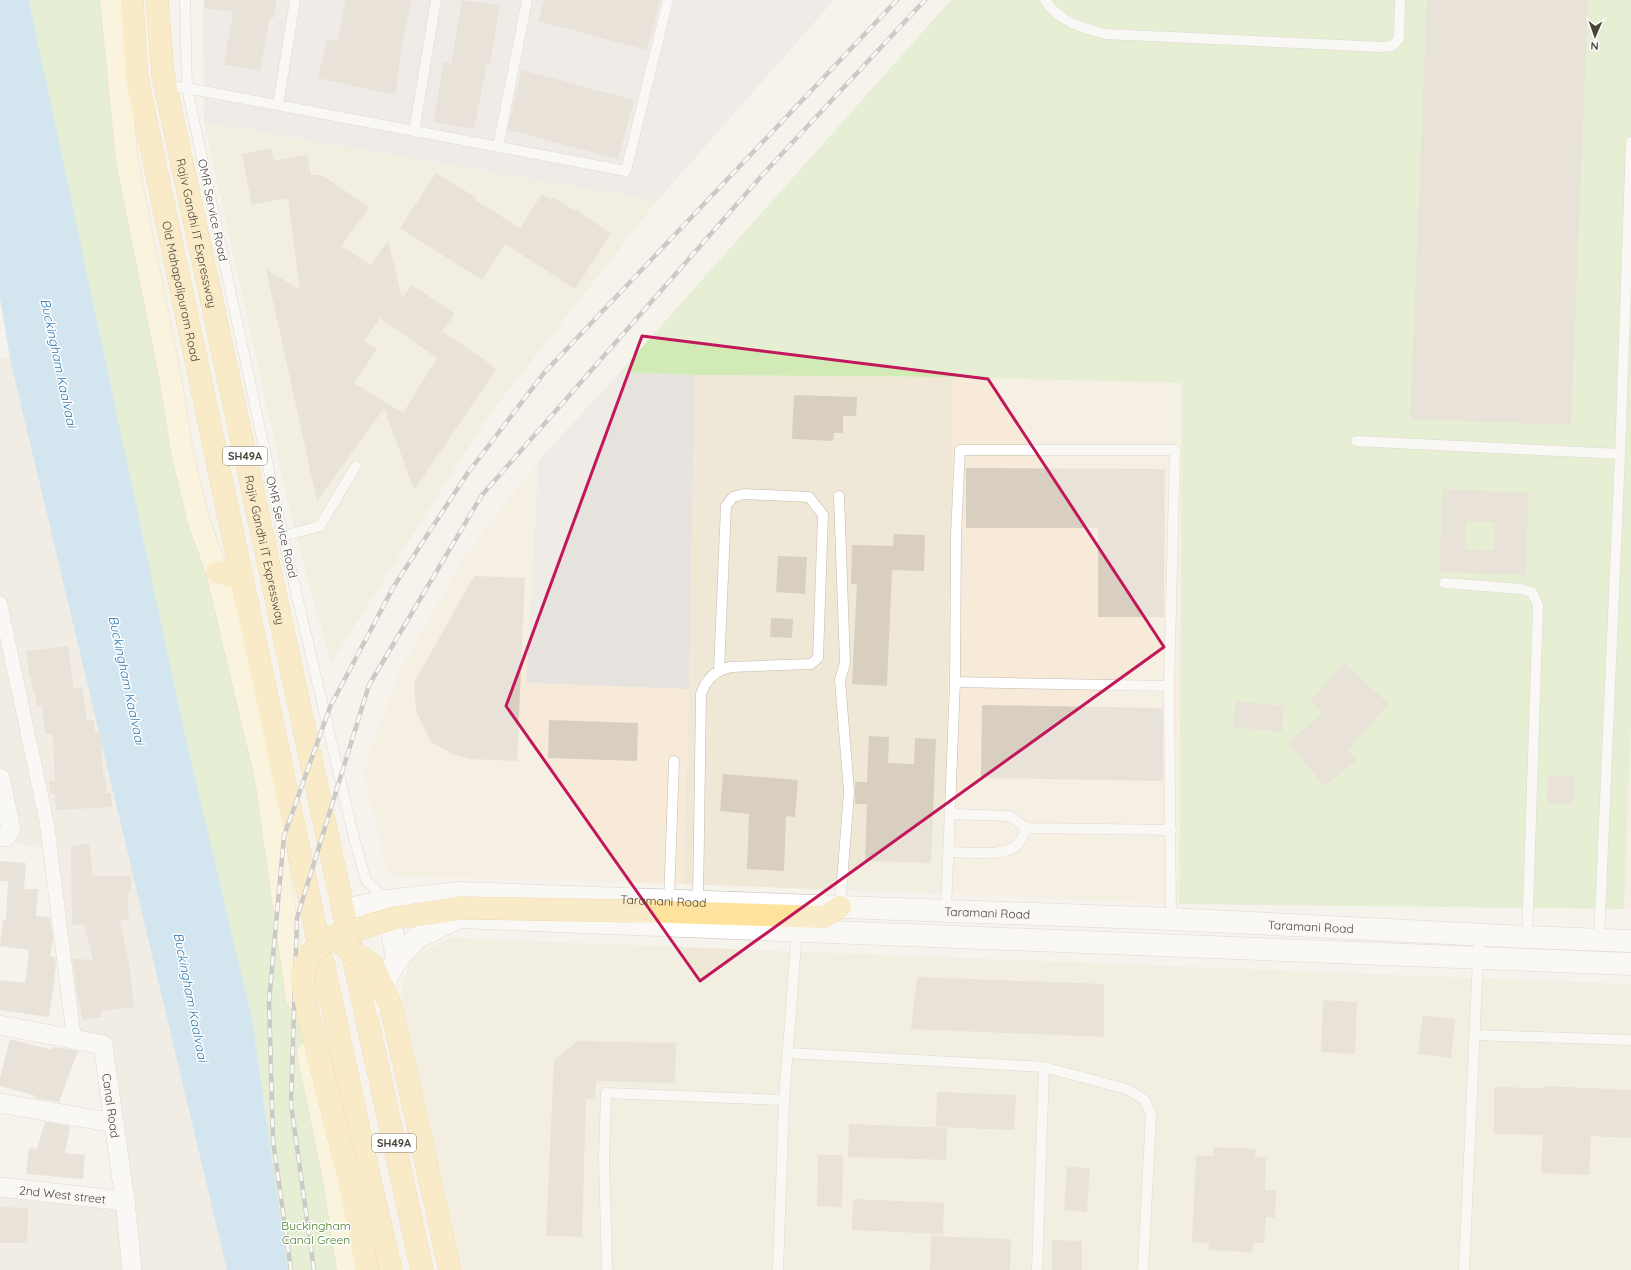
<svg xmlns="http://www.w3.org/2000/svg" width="1631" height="1270" viewBox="0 0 1631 1270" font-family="Quicksand,sans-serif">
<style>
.residential{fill:#eae5da}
.commercial{fill:#f7ead8}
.industrial{fill:#e6e2dd}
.education{fill:#efe8d6}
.green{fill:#d2eab5}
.water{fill:#a9d4f2}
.building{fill:#d8cfc1;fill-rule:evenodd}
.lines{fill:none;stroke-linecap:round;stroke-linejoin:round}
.service-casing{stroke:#c2bbae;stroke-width:11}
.pedestrian-casing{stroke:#c2bbae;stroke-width:15}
.minor-casing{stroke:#c2bbae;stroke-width:20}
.tertiary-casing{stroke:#c2bbae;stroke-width:23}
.secondary-casing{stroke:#d6c79b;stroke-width:23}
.primary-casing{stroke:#e6c16a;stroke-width:23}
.service{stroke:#fff;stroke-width:10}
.pedestrian{stroke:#fff;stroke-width:14}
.minor{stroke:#fff;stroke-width:19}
.tertiary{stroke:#fff;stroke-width:22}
.secondary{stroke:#fff3cd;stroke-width:22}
.primary{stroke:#ffe39c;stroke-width:22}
.rail-casing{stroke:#9a9a9a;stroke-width:4.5}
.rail{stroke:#fff;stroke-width:3;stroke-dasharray:9;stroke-linecap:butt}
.primary-bridge-casing{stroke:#e6c16a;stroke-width:23;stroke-linecap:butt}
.primary-bridge{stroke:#ffe39c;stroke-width:22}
.marked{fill:none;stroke:#c2185b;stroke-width:3;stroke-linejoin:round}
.labels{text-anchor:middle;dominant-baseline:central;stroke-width:3;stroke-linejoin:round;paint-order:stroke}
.shield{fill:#fff;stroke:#817c74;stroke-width:1}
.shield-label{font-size:11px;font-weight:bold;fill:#4b4439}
.street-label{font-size:12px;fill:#4b4439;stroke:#fff}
.park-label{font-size:12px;fill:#4a7f2a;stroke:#fff}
.water-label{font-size:13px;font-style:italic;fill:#2e7ab2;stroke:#fff}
</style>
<rect width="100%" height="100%" fill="#f6f3ec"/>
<path class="residential" d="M0 357 10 359 227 1270H0V1187L125 1201 103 1045 74 1039 50 850 0 839Z"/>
<path class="commercial" d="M953 377 1182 383 1179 904 945 894Z
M539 460 527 683 689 689 683 884 388 876 364 772 396 678 463 559Z
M1631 724V910L1624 909Z"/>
<path class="industrial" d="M203 0H834L657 201 204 122Z
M620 372 695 375 689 689 526 683 539 460Z"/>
<path class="education" d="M204 122 657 201 489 415 331 663 295 533Z
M695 375 953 377 945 894 683 884 689 689Z
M450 938 1631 984V1270H463L401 994 410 959Z"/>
<path class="green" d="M29 0H101L111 108 155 348 164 412 182 493 204 564 267 828 352 1270H288L252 1019 185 735Z
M951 0H1631V724L1624 909 1179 904 1182 383 953 377 695 375 620 372Z"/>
<path class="water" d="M0 0H29L185 735 252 1019 288 1270H227L10 359 0 298Z"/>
<path class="building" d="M205 0H277L274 18 270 17 260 71 224 65 233 12 204 8Z
M346 0H412L402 44 395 95 318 78 327 39 337 41Z
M462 0 500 5 490 65 487 64 474 129 433 122 444 62 451 64Z
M544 0H660L647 50 538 21Z
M1427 0H1588L1571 425 1410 419Z
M521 70 634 100 618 159 508 130Z
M271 148 274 161 307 155 311 175H322L369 207 341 246 371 265 388 241 402 298 412 285 455 314 442 331 485 360 496 370 414 490 384 408 317 501 266 269 300 290 288 198 252 205 242 154ZM380 318 437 358 403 413 354 383 377 349 364 341Z
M436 173 477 198 475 200 520 228 542 194 551 200 553 197 574 211 576 209 611 234 575 289 505 244 482 280 400 228Z
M794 395 857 397 856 416H843V433H834L833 441 792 439Z
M966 468 1165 469 1164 617H1098V528H966Z
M1443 489 1529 493 1525 575 1439 572ZM1466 521 1495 523 1494 550 1465 549Z
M894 534 925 535 924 571 892 570 887 686 852 684 857 584H851L852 545 893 546Z
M778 556 807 557 805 594 776 592Z
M474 576 525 578 517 761 470 759 452 754 431 742 416 711 414 683Z
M771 618 793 619 792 638 770 637Z
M68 646 74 689 82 688 87 721 94 720 95 733H101L103 779H106V793H111L112 807 56 810 55 794H50L49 781H55L53 734H45L42 705 37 706 35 690H33L31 678H30L26 651Z
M1344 663 1389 704 1348 750 1357 760 1324 786 1288 742 1323 713 1310 701Z
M1236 701 1284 706 1282 732 1233 727Z
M982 705 1163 708V781L981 778Z
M549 720 638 723 637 761 548 758Z
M869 736 889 737 888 763 914 764 915 738 936 739 931 863 865 861 867 804H855V782H867Z
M723 774 798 780 795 817 786 816 784 871 747 869 749 814 720 811Z
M1548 775 1575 777 1573 804 1547 803Z
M89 843 93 876H131V892H127L129 919 120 920 129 964 134 1007 101 1011 102 1017 83 1020 77 993 73 959 93 960 84 924 72 925 71 846Z
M0 861 26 863 24 889H38L36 916 50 917 53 939 50 956 55 957 56 966 49 1017 0 1010V980L25 983 29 950 0 946 3 920H6L8 881H0Z
M917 977 1104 984V1037L911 1029Z
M1323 1000 1357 1002 1355 1054 1321 1052Z
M1423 1015 1455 1019 1451 1058 1418 1054Z
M10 1039 52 1050 53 1047 78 1051 59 1102 35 1098 36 1096 0 1086V1078Z
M578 1041 676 1043 675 1083 596 1081 595 1099H586L582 1237 546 1236 554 1060Z
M1545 1086 1631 1090V1138L1591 1136 1589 1175 1541 1173 1543 1135 1494 1134V1087L1545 1088Z
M937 1092 1016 1095 1014 1130 936 1127Z
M45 1122 70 1126 65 1153 85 1155 83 1179 26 1174 29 1148 37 1149Z
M849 1124 947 1128 946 1160 848 1157Z
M1214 1147 1256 1149 1255 1157 1266 1158 1265 1190 1276 1191 1275 1218 1266 1217 1264 1243H1253L1252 1252 1209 1250V1243L1192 1242 1196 1156H1213Z
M818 1155H843L842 1207 817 1206Z
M1067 1167 1090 1168 1087 1212 1064 1210Z
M853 1199 944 1203 943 1234 852 1230Z
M0 1207 28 1208 27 1243H0Z
M931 1236 1011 1239 1010 1270H930Z
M1052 1240 1082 1241V1270H1052Z"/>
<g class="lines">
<g class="service-casing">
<path id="service" d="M185 0 187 88 283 536 354 838 366 880 387 901
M1045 0C1059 22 1083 28 1106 34L1381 47 1392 46 1399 39 1400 0
M165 86 187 88 626 171 668 0
M278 105 295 0
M414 132 436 0
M498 147 527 0
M1356 441 1620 454
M839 496 845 663 840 680 849 792 840 907
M283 536 320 526 356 466
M1444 583 1521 589 1532 592 1538 605 1527 937
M955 682 956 534 960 450H1175L1169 686
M950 814 1010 816 1026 828
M948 852C966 852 1008 858 1019 843 1022 839 1024 833 1026 828L1171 830
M669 901 674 761
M698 902 701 694C706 679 716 670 731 667L811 664 818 658 823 515 809 497 744 494 733 497 726 506 719 670
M946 911 955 682 1169 686 1171 919
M1599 939 1620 454 1631 142
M1475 1035 1631 1040
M787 1053 1044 1067 1037 1270
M1044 1067 1126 1089 1144 1099 1151 1113 1143 1270
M607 1270 604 1158 606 1093 784 1100
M778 1270 784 1100 797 931
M1464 1270 1479 935"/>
</g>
<g class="pedestrian-casing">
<path id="pedestrian" d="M0 603 47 824 74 1039"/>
</g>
<g class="minor-casing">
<g id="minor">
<path d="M0 778 11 829 6 837 0 836"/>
<path id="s1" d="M0 1025 103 1045 125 1201 132 1270"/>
<path d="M0 1103 114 1123"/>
<path id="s2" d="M0 1187 125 1201"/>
</g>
</g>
<g class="tertiary-casing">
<g id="tertiary">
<path d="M387 901 397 959"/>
<path id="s3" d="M344 910 387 901 460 893 1171 919 1527 937 1631 941"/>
<path d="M366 1015 397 959 417 938 459 917 1631 964"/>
</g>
</g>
<g class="secondary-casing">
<path id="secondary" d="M111 0 127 161 171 382 182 452 198 519 217 572 266 779 297 999
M308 1053 334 1180 348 1270"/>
</g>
<g class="primary-casing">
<g id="primary">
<path id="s4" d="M132 0 137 79 313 917 371 1186 391 1270"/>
<path id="s5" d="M157 0 163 75 366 1015 422 1270"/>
<path d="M217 572 243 580"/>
<path d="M635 911 824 917 840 907"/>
<path d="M413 1103 450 1270"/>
<path d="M346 1165 367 1270"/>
</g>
</g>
<use href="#service" class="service"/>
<use href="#pedestrian" class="pedestrian"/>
<use href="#minor" class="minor"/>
<use href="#tertiary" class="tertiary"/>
<use href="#secondary" class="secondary"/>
<use href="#primary" class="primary"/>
<g class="rail-casing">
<path id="rail" d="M291 1270 273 1140 269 1001 284 836 330 707 394 586 467 474 544 373 897 0
M314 1270 291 1104 297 918 369 685 482 495 765 172 925 0"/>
</g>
<use href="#rail" class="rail"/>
<g class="primary-bridge-casing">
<path id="primary-bridge" d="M332 937 372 965 391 1006 413 1103
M346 1165 309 1017 303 984V971L311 953 332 937 394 918 461 908 635 911"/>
</g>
<use href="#primary-bridge" class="primary-bridge"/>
</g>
<path d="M0 0H1631V1270H0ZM642 336 988 379 1164 647 700 981 506 706Z" fill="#f6f3ec" fill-opacity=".55" fill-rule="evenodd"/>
<path class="marked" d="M642 336 988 379 1164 647 700 981 506 706Z"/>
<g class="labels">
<g class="shield">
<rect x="223" y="447" width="44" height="18" rx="3"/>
<rect x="372" y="1134" width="44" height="18" rx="3"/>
</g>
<g class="shield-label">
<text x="245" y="456">SH49A</text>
<text x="394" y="1143">SH49A</text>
</g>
<g class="street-label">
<text transform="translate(213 210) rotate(78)">OMR Service Road</text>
<text stroke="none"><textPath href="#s5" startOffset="237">Rajiv Gandhi IT Expressway</textPath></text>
<text stroke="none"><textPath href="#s4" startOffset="296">Old Mahapalipuram Road</textPath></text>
<text transform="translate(282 527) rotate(77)">OMR Service Road</text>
<text stroke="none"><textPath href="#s5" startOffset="561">Rajiv Gandhi IT Expressway</textPath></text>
<text stroke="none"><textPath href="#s3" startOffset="321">Taramani Road</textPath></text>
<text stroke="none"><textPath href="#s3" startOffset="645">Taramani Road</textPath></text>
<text stroke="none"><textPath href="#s3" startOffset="969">Taramani Road</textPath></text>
<text stroke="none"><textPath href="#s1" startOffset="166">Canal Road</textPath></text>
<text stroke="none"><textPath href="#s2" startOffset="63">2nd West street</textPath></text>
</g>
<g class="park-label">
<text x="316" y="1225">Buckingham<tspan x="316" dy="14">Canal Green</tspan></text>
</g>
<g class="water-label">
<text transform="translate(59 363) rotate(78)">Buckingham Kaalvaai</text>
<text transform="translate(127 680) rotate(78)">Buckingham Kaalvaai</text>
<text transform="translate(191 997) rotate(79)">Buckingham Kaalvaai</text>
</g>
</g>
<g transform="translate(1595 36) rotate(182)" stroke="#ffffff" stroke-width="3" paint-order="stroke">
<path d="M0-3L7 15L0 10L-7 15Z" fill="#4b4439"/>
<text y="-6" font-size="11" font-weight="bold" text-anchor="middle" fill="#4b4439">N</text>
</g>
</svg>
